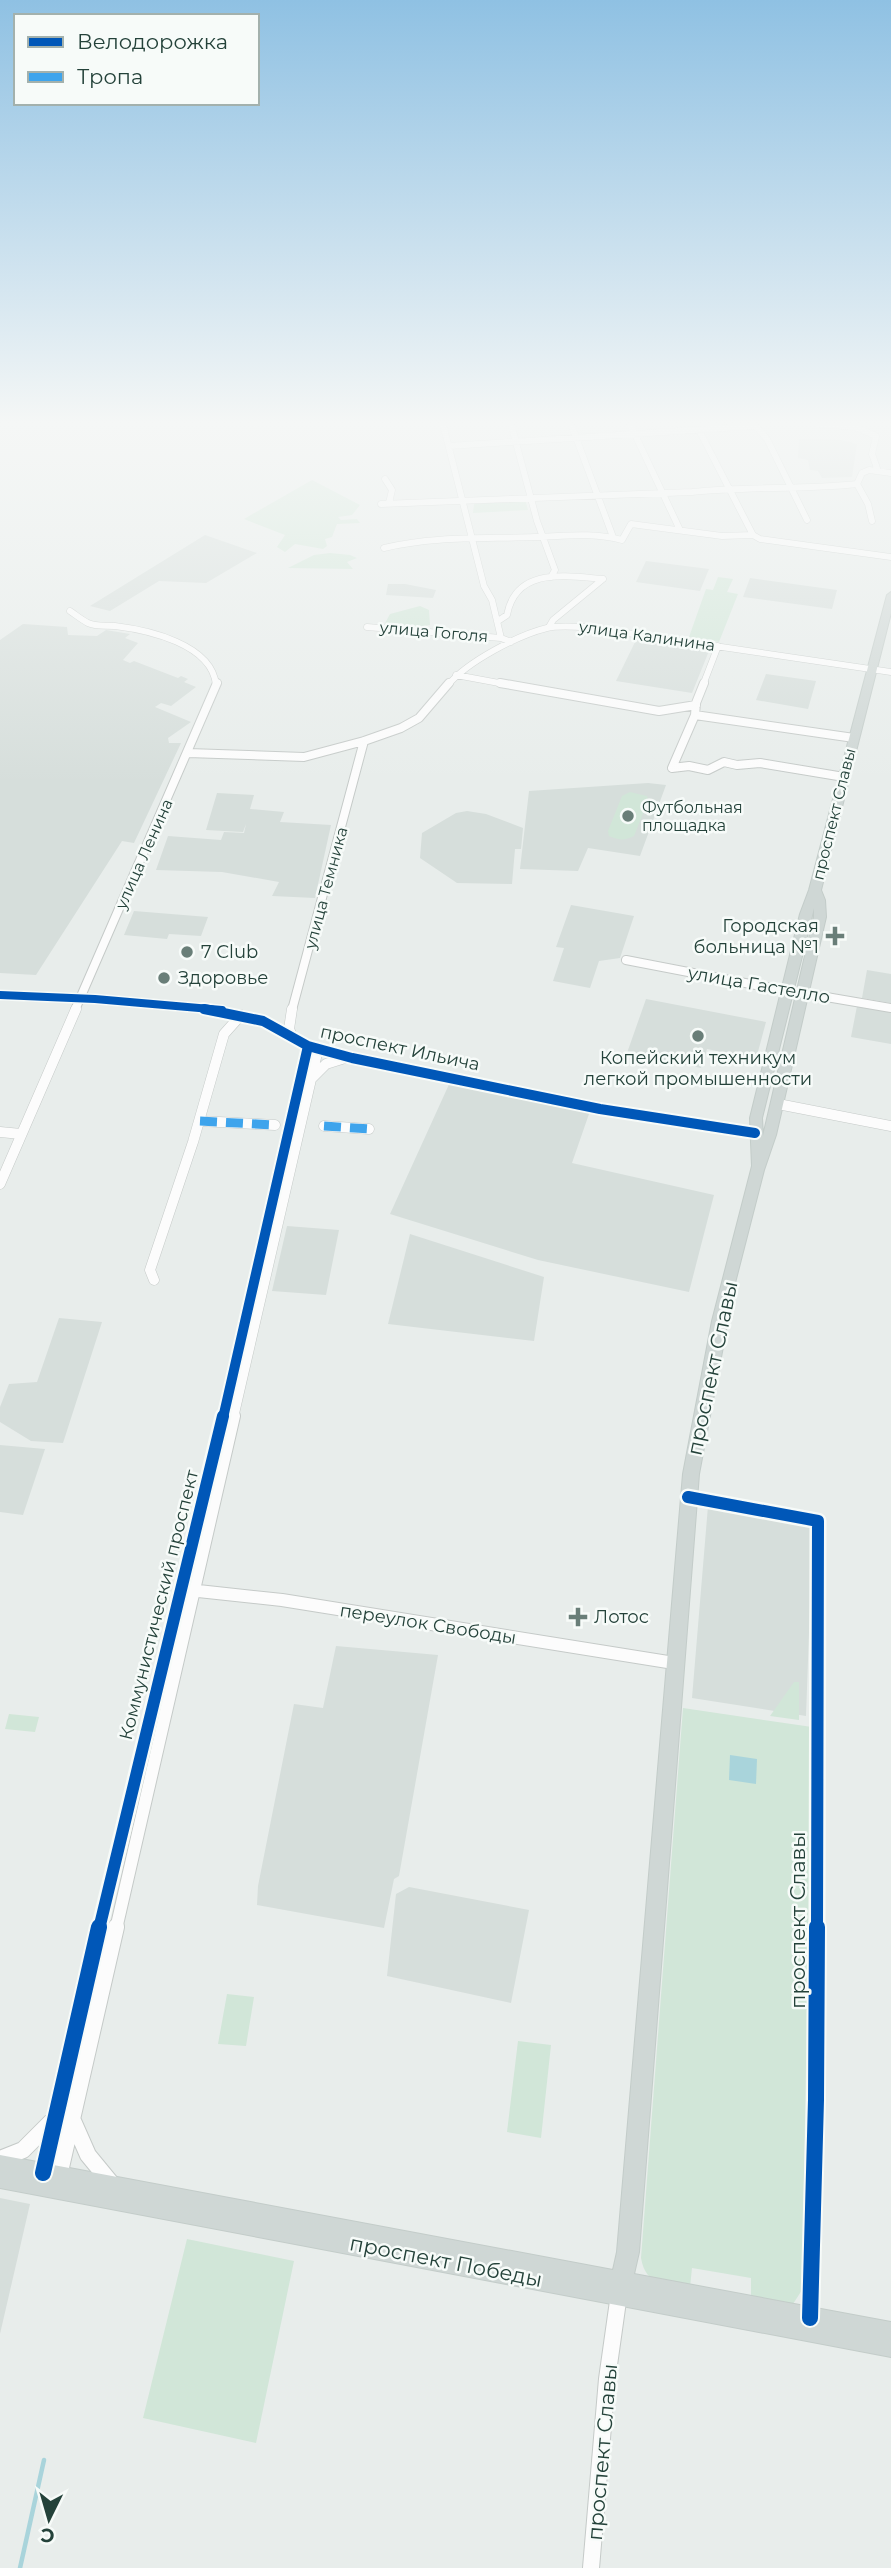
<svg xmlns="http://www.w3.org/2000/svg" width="891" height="2568" viewBox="0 0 891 2568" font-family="Montserrat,sans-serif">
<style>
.built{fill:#d6dedb}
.green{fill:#d1e6d8}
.water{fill:#a9d4db}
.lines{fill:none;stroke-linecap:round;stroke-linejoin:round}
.stream{stroke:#a9d4db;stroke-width:4.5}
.minor-far4-casing{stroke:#c5cac8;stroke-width:7}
.minor-far3-casing{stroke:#c5cac8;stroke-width:10}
.minor-far2-casing{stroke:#c5cac8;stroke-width:11}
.minor-far1-casing{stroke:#c5cac8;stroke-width:14}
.minor-casing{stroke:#c5cac8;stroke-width:18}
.major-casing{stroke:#c3ccc9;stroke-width:2}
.minor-far4{stroke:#fcfcfc;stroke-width:6}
.minor-far3{stroke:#fcfcfc;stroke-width:8}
.minor-far2{stroke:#fcfcfc;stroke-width:10}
.minor-far1{stroke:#fcfcfc;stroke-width:12}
.minor{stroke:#fcfcfc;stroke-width:16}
.major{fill:#cfd7d5;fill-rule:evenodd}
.quiet{stroke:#3ea4ec;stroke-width:9;stroke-dasharray:17 9;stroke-linecap:butt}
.cycleway-far3-casing{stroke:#f7fbf9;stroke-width:11}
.cycleway-far2-casing{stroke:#f7fbf9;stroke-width:14}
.cycleway-far1-casing{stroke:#f7fbf9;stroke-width:17}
.cycleway-casing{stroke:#f7fbf9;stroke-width:20}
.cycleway-far3{stroke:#0057b8;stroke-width:8}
.cycleway-far2{stroke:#0057b8;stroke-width:10}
.cycleway-far1{stroke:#0057b8;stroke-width:12}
.cycleway{stroke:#0057b8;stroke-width:16}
.poi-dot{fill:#697e78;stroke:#f7fbf9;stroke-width:2.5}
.labels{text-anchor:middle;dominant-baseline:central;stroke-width:5;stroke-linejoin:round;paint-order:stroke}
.far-street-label{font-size:16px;fill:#24423a;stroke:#f7fbf9}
.far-poi-label{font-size:16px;fill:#24423a;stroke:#f7fbf9;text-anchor:start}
.poi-label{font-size:18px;fill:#24423a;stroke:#f7fbf9;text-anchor:start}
.street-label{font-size:18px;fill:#24423a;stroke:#f7fbf9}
.near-street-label{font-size:21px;fill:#24423a;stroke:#f7fbf9}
</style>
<rect width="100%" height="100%" fill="#e8edeb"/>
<path class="built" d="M799 439 841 440 857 444 852 477 822 478 818 471 810 470 808 460 798 458Z
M205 535 257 553 206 583 159 581 110 611 90 606Z
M646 561 709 569 700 591 636 582Z
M750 578 837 590 832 609 743 597Z
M388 584H405L436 590 433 598 386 595Z
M23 624 67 627 68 635 97 636 106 630 130 634 125 638 138 643 123 660 130 663 134 661 178 678 181 676 188 679 184 682 196 687 171 706 161 703 155 707 191 722 168 738 169 743H181L134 843 122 841 36 975 0 973V640Z
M636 640 709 651 692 693 616 681Z
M766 674 816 681 808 709 756 700Z
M648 783 666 785 640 856 588 848 578 871 520 869 529 791Z
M217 793 254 795 250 809 284 812 280 822 331 825 315 898 272 896 279 882 222 872 156 870 168 836 221 840 224 832 244 833 246 824 243 832 206 830Z
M467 811 486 814 523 828 521 849H515L512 884 457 883 420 858 422 833 456 813Z
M571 905 634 916 620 958 599 961 590 988 553 981 564 948 556 947Z
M134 911 208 917 201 936 169 934 167 939 124 935Z
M867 970 891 974V1003L862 998Z
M646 999 766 1022 756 1059 707 1049 701 1068 627 1053Z
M857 1006 891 1012V1044L851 1037Z
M451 1080 590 1111 572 1163 714 1195 689 1292 538 1260 390 1214Z
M287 1226 339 1230 326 1295 272 1291Z
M410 1234 544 1277 534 1341 388 1324Z
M59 1318 102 1322 63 1443 31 1441 0 1422V1407L9 1384 37 1382Z
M0 1445 45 1449 23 1515 0 1512Z
M708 1506 813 1522 806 1716 692 1698Z
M336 1646 438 1655 399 1876 394 1879 384 1928 257 1905 258 1886 294 1704 323 1708Z
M409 1887 529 1910 511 2003 387 1976 396 1894Z
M0 2198 30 2204 0 2334Z"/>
<path class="green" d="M312 480 360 505 352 515 338 517 341 520 357 519 360 523 337 524 332 537 325 539 327 546 323 549 295 544 285 552 277 547 285 535 244 519Z
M525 499 528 510 473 513 474 504Z
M330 553 350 555 357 558 347 562 353 569 288 568 314 555Z
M718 577 733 579 727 592 738 594 719 642 689 637 706 589 713 590Z
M420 606 429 610 430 625 410 628 384 625 390 614Z
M630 792 647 796 648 801 634 836C624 841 619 840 609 836L608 831 622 796Z
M794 1682H799V1720L770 1716Z
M683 1708 812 1727 802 2290 793 2304 751 2298V2278L692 2268 690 2287C666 2283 646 2287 641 2258Z
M9 1714 39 1717 35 1732 5 1729Z
M227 1994 254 1997 246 2046 218 2044Z
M518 2041 551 2045 541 2138 507 2132Z
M187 2239 294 2261 256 2443 143 2418Z"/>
<path class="water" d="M730 1755 757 1759 756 1784 729 1780Z"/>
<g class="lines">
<path class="stream" d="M20 2568 44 2460"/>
<g class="minor-far4-casing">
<path id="minor-far4" d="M443 424 484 586 492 600 501 638 511 642
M511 424 537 521 555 570 551 577
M571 424 613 537
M630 424 680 530
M754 424 767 439 807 520
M818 424 855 427 876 436 872 454 878 471
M699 430 753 535
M449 446 755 426
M385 479 392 490 389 503
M857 484 868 504 872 521
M381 504 692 492C747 486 802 490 857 484L862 473 869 470 891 473
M384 548C434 536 484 539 535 537 565 536 593 532 622 540L631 524 722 536 753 535 760 539 891 557
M70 611C76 615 82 620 88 623 96 627 106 625 115 626 148 630 212 644 216 685
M498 621 507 615C516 567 565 576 603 579
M367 627 501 638
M549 627 553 620 603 579
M456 675 510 685
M448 685C467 662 518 635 547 628 559 625 574 627 586 627L891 672
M703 685 718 646"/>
</g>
<g class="minor-far3-casing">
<path id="minor-far3" d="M500 683 659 711 696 705
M704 683 696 703 695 715 672 768 689 766 708 770 724 762 737 765 760 763 844 777
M695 715 854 738
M188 753 304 757 364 741 401 728 419 718 449 683
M626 960 787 991
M803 993 891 1008
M0 995 95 999 222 1010
M75 1010 217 683
M292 1010 364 741"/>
</g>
<g class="minor-far2-casing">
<path id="minor-far2" d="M204 1009 263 1021 308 1046 352 1058 600 1109 755 1133
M292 1036 289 1029 292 1009
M312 1078 326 1064 345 1058
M778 1104 891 1126
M200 1121 275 1125
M324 1126 369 1129
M0 1132 21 1134
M0 1184 76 1009
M154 1280 150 1270 193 1142 224 1034 241 1015
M223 1418 308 1046
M233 1418 318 1049"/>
</g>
<g class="minor-far1-casing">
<path id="minor-far1" d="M688 1497 818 1521 817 1929
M189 1590 282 1600 674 1663
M99 1929 223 1416
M116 1929 234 1416"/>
</g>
<g class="minor-casing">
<path id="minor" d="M73 2121 88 2155 111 2183
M0 2159 23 2150 51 2122
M43 2173 99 1927
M59 2176 116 1927
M810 2318 816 2100 817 1927
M591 2568 607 2379 619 2294"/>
</g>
<g class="major-casing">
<path id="major" d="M891 592V613L821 890 825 900 826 917 776 1135 764 1170 735 1283 699 1474 639 2252 634 2274 891 2322V2357L0 2188V2155L613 2270 617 2252 683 1474 712 1321 752 1166 750 1118 800 914 809 890 887 595ZM814 908V917L763 1136 762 1118Z"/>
</g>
<use href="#minor-far4" class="minor-far4"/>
<use href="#minor-far3" class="minor-far3"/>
<use href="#minor-far2" class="minor-far2"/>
<use href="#minor-far1" class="minor-far1"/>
<use href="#minor" class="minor"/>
<use href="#major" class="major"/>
<path class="quiet" d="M200 1121 275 1125
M324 1126 369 1129"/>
<g class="cycleway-far3-casing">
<path id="cycleway-far3" d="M0 995 95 999 222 1010"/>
</g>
<g class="cycleway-far2-casing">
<path id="cycleway-far2" d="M204 1009 263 1021 308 1046 352 1058 600 1109 755 1133
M223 1418 308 1046"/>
</g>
<g class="cycleway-far1-casing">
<path id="cycleway-far1" d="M688 1497 818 1521 817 1929
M99 1929 223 1416"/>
</g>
<g class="cycleway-casing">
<path id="cycleway" d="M43 2173 99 1927
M810 2318 816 2100 817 1927"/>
</g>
<use href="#cycleway-far3" class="cycleway-far3"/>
<use href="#cycleway-far2" class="cycleway-far2"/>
<use href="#cycleway-far1" class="cycleway-far1"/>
<use href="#cycleway" class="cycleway"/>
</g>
<linearGradient id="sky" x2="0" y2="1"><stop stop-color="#8fc1e3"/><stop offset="0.54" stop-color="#f5f7f6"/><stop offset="1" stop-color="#f5f7f6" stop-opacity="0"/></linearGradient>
<rect width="891" height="783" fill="url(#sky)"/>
<g class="poi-dot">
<circle cx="628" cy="816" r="7"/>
<path d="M831.5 925.5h7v7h7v7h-7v7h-7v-7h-7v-7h7z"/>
<circle cx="187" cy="952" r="7"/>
<circle cx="164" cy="978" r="7"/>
<circle cx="698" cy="1036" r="7"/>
<path d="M574.5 1606.5h7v7h7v7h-7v7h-7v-7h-7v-7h7z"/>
</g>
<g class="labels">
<g class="far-street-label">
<text transform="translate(434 632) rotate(5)">улица Гоголя</text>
<text transform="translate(647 636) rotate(8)">улица Калинина</text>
<text transform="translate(834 814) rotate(-76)">проспект Славы</text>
<text transform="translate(144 854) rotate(-66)">улица Ленина</text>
<text transform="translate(326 888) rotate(-75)">улица Темника</text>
</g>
<g class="far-poi-label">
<text x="642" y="807">Футбольная<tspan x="642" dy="18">площадка</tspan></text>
</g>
<g class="poi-label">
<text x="819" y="926" text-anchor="end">Городская<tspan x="819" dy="21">больница №1</tspan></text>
<text x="201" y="952">7 Club</text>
<text x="178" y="978">Здоровье</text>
<text x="698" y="1058" text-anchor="middle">Копейский техникум<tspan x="698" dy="21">легкой промышенности</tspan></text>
<text x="594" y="1617">Лотос</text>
</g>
<g class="street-label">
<text transform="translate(759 985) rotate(10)">улица Гастелло</text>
<text transform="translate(400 1048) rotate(12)">проспект Ильича</text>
<text transform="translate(159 1605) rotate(-76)">Коммунистический проспект</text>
<text transform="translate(428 1624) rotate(9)">переулок Свободы</text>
</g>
<g class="near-street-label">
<text transform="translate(712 1368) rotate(-78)">проспект Славы</text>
<text transform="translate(797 1920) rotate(-90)">проспект Славы</text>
<text transform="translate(446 2261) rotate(11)">проспект Победы</text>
<text transform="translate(602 2452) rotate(-85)">проспект Славы</text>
</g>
</g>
<rect x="14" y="14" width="245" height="91" fill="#f7fbf9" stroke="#a3b1ad" stroke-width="2"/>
<rect x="28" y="37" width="35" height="10" fill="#0057b8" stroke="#a3b1ad" stroke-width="2"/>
<text x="77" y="49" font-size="21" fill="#24423a">Велодорожка</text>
<rect x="28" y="72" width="35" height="10" fill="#3ea4ec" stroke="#a3b1ad" stroke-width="2"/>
<text x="77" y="84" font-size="21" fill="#24423a">Тропа</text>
<g transform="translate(49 2519) rotate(185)" stroke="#f7fbf9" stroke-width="5" paint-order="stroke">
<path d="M0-5L12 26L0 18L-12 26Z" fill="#24423a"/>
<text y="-10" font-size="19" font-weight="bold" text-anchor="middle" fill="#24423a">С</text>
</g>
</svg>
